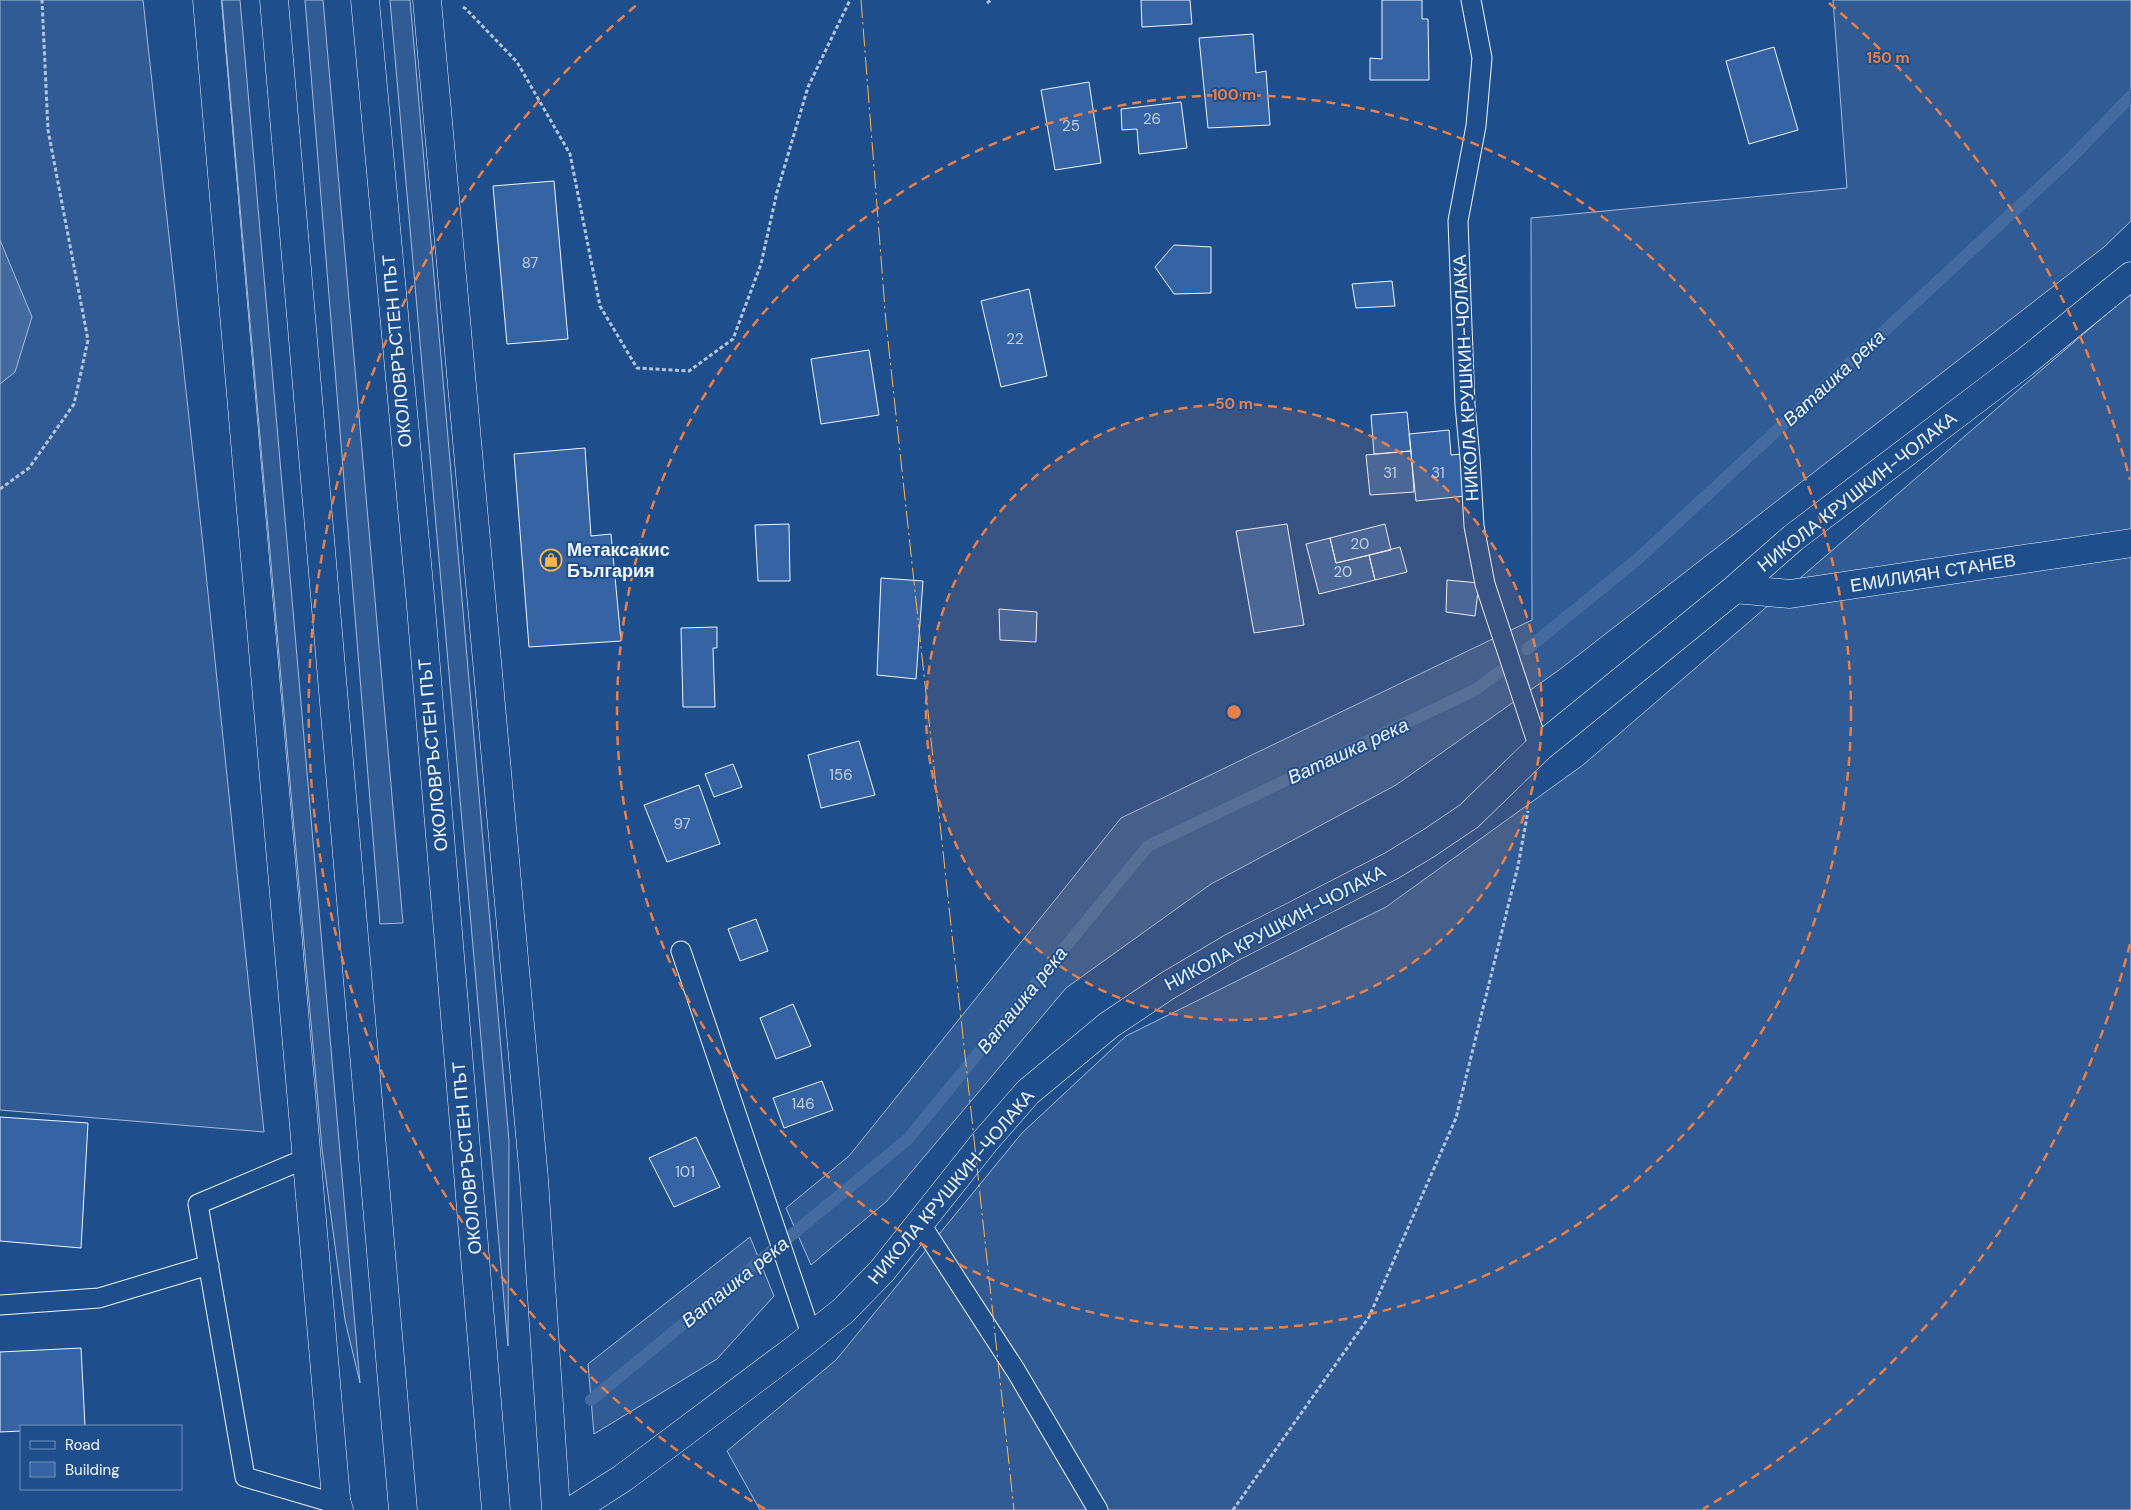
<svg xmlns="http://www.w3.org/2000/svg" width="2131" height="1510" viewBox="0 0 2131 1510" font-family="'DM Sans',sans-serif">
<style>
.built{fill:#305b95;stroke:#a8bbd7}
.water{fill:#446ba0;stroke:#a8bbd7}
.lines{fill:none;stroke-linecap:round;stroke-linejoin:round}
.stream{stroke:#446ba0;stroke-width:12}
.building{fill:#3563a3;stroke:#f2f6ff}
.service-casing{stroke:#f2f6ff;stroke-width:21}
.minor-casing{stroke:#f2f6ff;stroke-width:29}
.trunk-casing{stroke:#f2f6ff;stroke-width:29}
.path{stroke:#b3c4dc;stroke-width:3;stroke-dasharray:4 2.5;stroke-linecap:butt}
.service{stroke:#1f4e8c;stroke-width:19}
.minor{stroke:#1f4e8c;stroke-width:28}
.trunk{stroke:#1f4e8c;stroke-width:28}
.power{stroke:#ffb74d;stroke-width:1;stroke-dasharray:18 4 2.5 4;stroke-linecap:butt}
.ring{fill:none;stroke:#ea8049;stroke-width:2.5;stroke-dasharray:9 6}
.labels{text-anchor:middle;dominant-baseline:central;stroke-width:4;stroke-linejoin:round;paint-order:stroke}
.number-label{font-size:15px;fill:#c3d1e8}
.street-label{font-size:18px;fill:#f2f6ff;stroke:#1f4e8c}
.poi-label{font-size:18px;font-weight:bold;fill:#f2f6ff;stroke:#1f4e8c;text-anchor:start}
.water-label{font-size:19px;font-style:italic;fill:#f2f6ff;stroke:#1f4e8c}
.centre{fill:#ea8049;stroke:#1f4e8c;stroke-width:2.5}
.ring-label{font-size:15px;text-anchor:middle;font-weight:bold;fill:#ea8049;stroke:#1f4e8c;stroke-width:4;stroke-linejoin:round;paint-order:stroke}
</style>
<rect width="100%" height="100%" fill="#1f4e8c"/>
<path class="built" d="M0 0H143L203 545 264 1132 0 1110Z
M222 0H240L360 1383 345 1320 322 1149Z
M305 0H323L403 923 380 924Z
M390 0H410L509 1141 508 1346Z
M1833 0H2131V221L2104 247 1559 670 1396 785 1211 884 1066 988 887 1201 811 1265 786 1208 849 1156 1121 818 1532 620 1531 218 1847 188Z
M2131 293V1510H760L727 1451 836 1360 1022 1133 1126 1036 1386 907 1583 765Z
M750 1237 774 1296 717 1359 594 1434 588 1364Z"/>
<path class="water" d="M0 240 32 317 15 372 0 384Z"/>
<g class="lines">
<path class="stream" d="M1527 649 1639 558 2068 161 2131 96
M591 1400 908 1139 1148 846 1475 690 1499 672"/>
</g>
<path class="building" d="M1141 0H1190L1192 24 1142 27Z
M1382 0H1422V19H1428L1429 80H1370V58L1382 59Z
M1253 34 1256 73 1266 71 1270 125 1208 128 1199 38Z
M1774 47 1798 130 1749 144 1726 61Z
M1089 82 1101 163 1055 170 1041 90Z
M1181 102 1187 148 1139 154 1137 129 1122 130 1121 109Z
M554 181 568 339 507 344 493 186Z
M1174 245 1211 247V293L1174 294 1155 267Z
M1392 281 1395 306 1356 308 1352 284Z
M1029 289 1047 376 1001 387 981 301Z
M869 350 879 415 821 424 811 359Z
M1407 412 1411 451 1374 454 1371 415Z
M1449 430 1451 455 1462 454 1466 496 1416 501 1409 434Z
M585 448 591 536 611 534 621 641 529 647 514 454Z
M1411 451 1414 492 1370 495 1366 455Z
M789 524 790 581H758L755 525Z
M1287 524 1304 625 1254 633 1236 531Z
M1385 524 1391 550 1336 563 1330 538Z
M1330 538 1336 563 1369 555 1375 580 1319 594 1306 544Z
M1400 547 1407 572 1375 580 1369 555Z
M881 578 923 581 916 679 877 675Z
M1447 580 1479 583 1475 616 1446 612Z
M999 609 1037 612 1036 642 1000 640Z
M717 627V648H713L715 707H683L681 628Z
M859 741 875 795 821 808 808 755Z
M733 764 742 787 714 797 705 774Z
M699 785 720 844 667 862 644 805Z
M756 919 768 951 740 961 728 929Z
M793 1004 811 1046 776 1059 760 1018Z
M822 1081 833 1110 784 1128 773 1098Z
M0 1117 88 1123 81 1248 0 1241Z
M696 1137 720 1187 674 1207 649 1158Z
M81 1348 85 1426H21V1431L0 1432V1352Z"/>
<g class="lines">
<g class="service-casing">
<path id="service" d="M1471 0 1482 58 1476 126 1458 221 1465 405 1470 458 1474 526 1485 584 1539 748
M681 951 812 1337
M307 1158 198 1204 245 1477 337 1504
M920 1223 1016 1371 1098 1510
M0 1305 99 1298 209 1265"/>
</g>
<g class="minor-casing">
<path id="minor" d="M207 0 337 1510
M427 0 534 1179 556 1510
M1735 589 1790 594 2131 543
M573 1510 623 1478 798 1347 843 1311 882 1271 986 1140 1028 1092 1109 1025 1167 986 1231 948 1391 866 1429 843 1469 816 1539 748 1735 589 1793 538 2024 363 2131 276"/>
</g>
<g class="trunk-casing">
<path id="trunk" d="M274 0 403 1510
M365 0 420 595 496 1510
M337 1504 339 1510"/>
</g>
<path class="path" d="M987 3 991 0
M463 7 466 9 517 62 570 154 600 306 637 368 689 371 733 339 761 264 777 192 808 87 850 0
M0 489 29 468 74 404 88 340 48 130 42 0
M1233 1510 1369 1317 1456 1118 1518 866 1528 811"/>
<use href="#service" class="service"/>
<use href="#minor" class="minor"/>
<use href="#trunk" class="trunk"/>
<path class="power" d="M861 0 886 322 1014 1510"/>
</g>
<circle cx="1234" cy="712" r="308" fill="#ea8049" fill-opacity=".12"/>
<g class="ring">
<circle cx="1234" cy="712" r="308"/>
<circle cx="1234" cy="712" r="617"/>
<path d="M2130 944A925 925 0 0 1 1703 1509M765 1509A925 925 0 0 1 639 3M1829 3A925 925 0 0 1 2130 480"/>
</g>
<defs>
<g id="shop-ring" transform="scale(1.125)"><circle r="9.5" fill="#1f4e8c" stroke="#ffb74d" stroke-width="1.5"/><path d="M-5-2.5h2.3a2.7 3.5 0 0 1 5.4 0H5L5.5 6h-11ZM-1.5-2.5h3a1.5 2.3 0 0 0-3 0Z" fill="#ffb74d"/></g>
</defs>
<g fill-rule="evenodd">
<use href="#shop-ring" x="551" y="560"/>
</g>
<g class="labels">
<g class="number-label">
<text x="1152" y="119">26</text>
<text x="1071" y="126">25</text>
<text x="530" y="263">87</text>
<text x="1015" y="339">22</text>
<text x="1390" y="473">31</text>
<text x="1438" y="473">31</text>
<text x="1360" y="544">20</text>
<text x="1343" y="572">20</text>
<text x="841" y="775">156</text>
<text x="682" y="824">97</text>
<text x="803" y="1104">146</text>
<text x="685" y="1172">101</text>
</g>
<g class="street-label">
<text transform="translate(397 351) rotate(-95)">ОКОЛОВРЪСТЕН ПЪТ</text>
<text transform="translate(1466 378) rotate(-93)">НИКОЛА КРУШКИН-ЧОЛАКА</text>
<text transform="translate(1857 492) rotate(-38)">НИКОЛА КРУШКИН-ЧОЛАКА</text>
<text transform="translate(1933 573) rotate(-9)">ЕМИЛИЯН СТАНЕВ</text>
<text transform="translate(433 755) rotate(-95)">ОКОЛОВРЪСТЕН ПЪТ</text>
<text transform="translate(1275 928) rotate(-28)">НИКОЛА КРУШКИН-ЧОЛАКА</text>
<text transform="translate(467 1158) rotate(-95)">ОКОЛОВРЪСТЕН ПЪТ</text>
<text transform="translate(951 1187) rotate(-50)">НИКОЛА КРУШКИН-ЧОЛАКА</text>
</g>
<g class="poi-label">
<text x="567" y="550">Метаксакис<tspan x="567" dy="21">България</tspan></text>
</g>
<g class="water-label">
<text transform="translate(1834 378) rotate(-43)">Ваташка река</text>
<text transform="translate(1348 751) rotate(-25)">Ваташка река</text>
<text transform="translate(1022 1000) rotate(-51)">Ваташка река</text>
<text transform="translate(735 1282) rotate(-39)">Ваташка река</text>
</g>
</g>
<circle cx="1234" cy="712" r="8" class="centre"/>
<g class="ring-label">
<text x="1888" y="63">150 m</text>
<text x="1234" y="100">100 m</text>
<text x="1234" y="409">50 m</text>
</g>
<rect x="20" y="1425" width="162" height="65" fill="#1f4e8c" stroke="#7391ba"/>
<rect x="30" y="1441" width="25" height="8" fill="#1f4e8c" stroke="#7391ba"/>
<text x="65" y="1450" font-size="15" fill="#f2f6ff">Road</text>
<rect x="30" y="1462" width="25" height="15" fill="#3563a3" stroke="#7391ba"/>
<text x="65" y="1475" font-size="15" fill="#f2f6ff">Building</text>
</svg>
